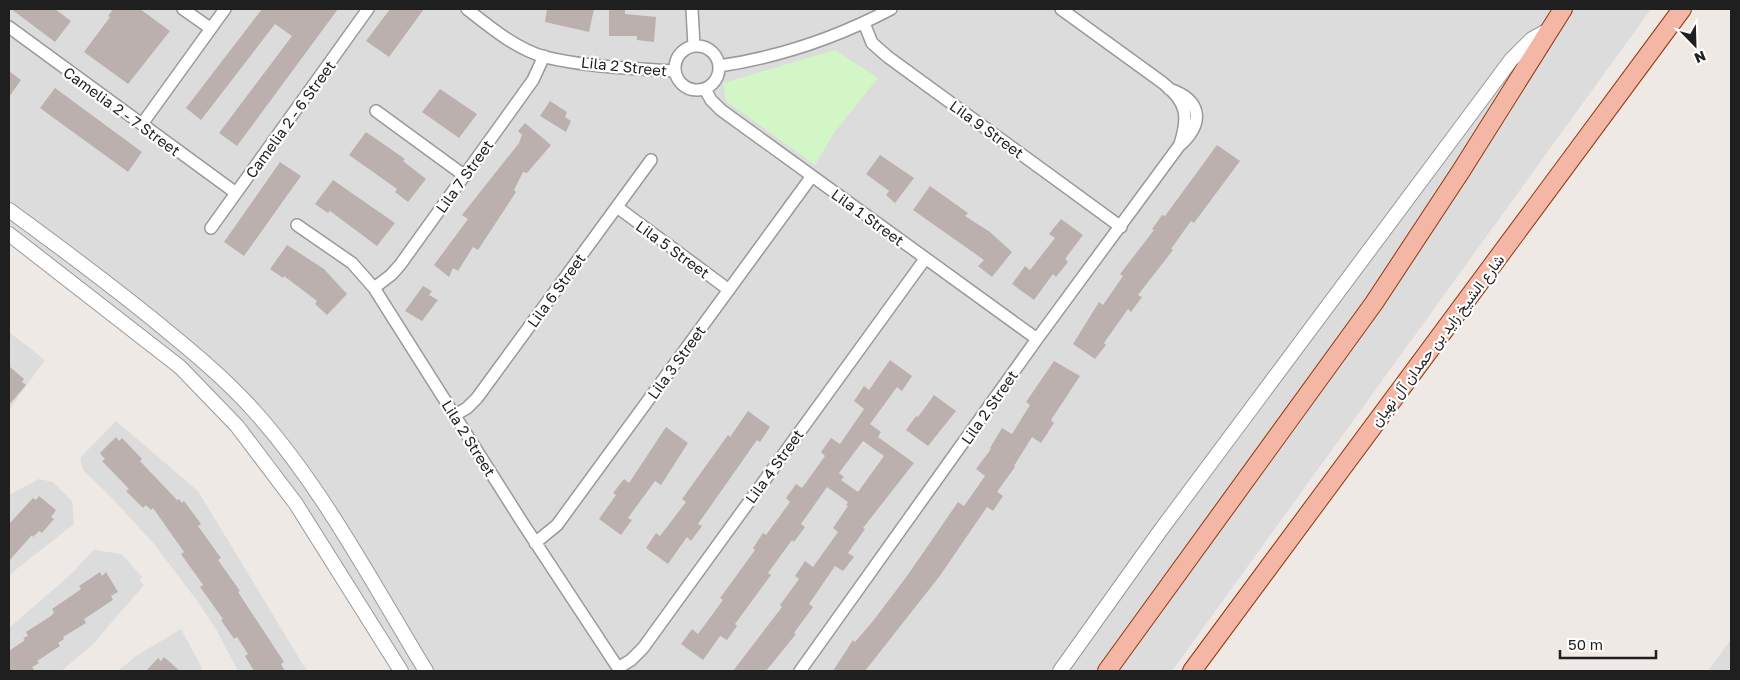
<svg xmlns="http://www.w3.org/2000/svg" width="1740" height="680" viewBox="0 0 1740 680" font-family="'Golos Text',Vazirmatn,sans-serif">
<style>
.residential{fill:#dddcdc}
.park{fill:#d2f6c6}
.building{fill:#bcb0af;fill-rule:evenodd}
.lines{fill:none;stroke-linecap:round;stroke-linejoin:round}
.minor-casing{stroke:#999;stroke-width:14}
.tertiary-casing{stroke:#999;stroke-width:16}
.primary-casing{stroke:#8f360b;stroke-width:20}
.minor{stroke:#fff;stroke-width:11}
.tertiary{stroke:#fff;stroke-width:14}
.primary{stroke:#f5b7a5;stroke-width:18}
.labels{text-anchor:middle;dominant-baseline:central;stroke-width:4.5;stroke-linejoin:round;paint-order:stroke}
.street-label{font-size:15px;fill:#1f1f1f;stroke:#fff}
</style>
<rect width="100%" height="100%" fill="#efe9e6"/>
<path class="residential" d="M9 9H1651L1172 671H403L237 422 9 230Z
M9 332 45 360 9 410Z
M116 421 198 491 307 671H238L217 631 198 602 154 544 111 497 83 470 80 458Z
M39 479 53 482 72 501 74 524 9 575V495Z
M94 550 122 554 142 577 139 580 144 585 93 644 65 668 61 671H9V628L70 575Z
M181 629 202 668 201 671H118L136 656Z
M1731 639V671H1708Z"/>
<path class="park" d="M835 50 878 78 834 133 815 165 726 101 723 83Z"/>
<path class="building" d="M11 9H55L71 21 55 42Z
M113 9H140L170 31 128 84 84 52 110 17 108 16Z
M262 9H338L237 146 219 133 292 36 275 24 201 120 186 108Z
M390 9H424L389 57 366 41Z
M547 9H594L589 32 545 22Z
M609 10H625V14L656 17 654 42 637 40V36H609Z
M9 71 21 80 9 97Z
M55 88 142 152 128 172 40 108Z
M440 89 477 114 459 138 422 112Z
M550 101 567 112 565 117 571 121 566 132 540 116Z
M525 123 551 145 527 173 523 172 514 190 516 192 478 250 473 247 458 271 453 268 449 277 434 265 468 219 462 215 519 143 522 135 518 131Z
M366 132 405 159 403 161 426 179 408 202 395 192 397 189 349 155Z
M1217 145 1240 161 1194 223 1191 221 1171 249 1173 250 1138 295 1142 297 1131 312 1128 309 1104 343 1106 345 1095 359 1073 344 1099 302 1103 305 1123 276 1120 274 1154 230 1152 229 1162 215 1165 216Z
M880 155 914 178 895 203 886 195 889 191 866 174Z
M280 162 301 176 244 256 224 242Z
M333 180 395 223 377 246 330 211 328 213 315 204Z
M930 186 968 213 965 216 990 232 1012 252 992 277 978 266 984 260 913 210Z
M1061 219 1083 235 1065 259 1068 262 1056 277 1053 274 1034 300 1012 284 1025 266 1030 270 1055 238 1049 234Z
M287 245 324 269 347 294 327 315 315 304 317 301 284 276 283 278 270 269Z
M423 286 432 291 429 295 438 300 422 321 405 311Z
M890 360 912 376 902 391 897 387 870 424 881 432 878 437 914 463 863 528 865 529 848 553 854 557 843 571 835 566 809 604 813 607 794 633 796 634 766 671H733L782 607 780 605 799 579 795 576 805 561 813 567 838 532 833 528 848 506 846 505 848 502 827 487 801 524 805 527 794 542 792 540 768 573 771 575 735 624 737 626 727 640 720 636 703 660 681 644 692 629 698 634 723 600 720 598 755 550 753 548 763 533 766 535 790 502 786 498 796 484 802 488 825 456 821 452 831 438 840 444 864 409 854 401 864 386 869 390ZM863 441 884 456 858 492 841 480 844 477 839 473Z
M1054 361 1080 376 1051 420 1054 423 1041 443 1032 437 1014 466 1015 467 997 492 1003 496 993 511 987 507 939 577 865 671H833L853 640 855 642 873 621 907 576 958 502 964 506 985 476 976 469 991 449 990 448 1002 428 1012 434 1030 405 1026 402Z
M9 366 24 379 22 382 26 385 9 405Z
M934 395 956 411 928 446 906 430 916 416 918 417Z
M748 411 770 427 760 442 757 440 698 524 702 526 691 541 687 537 668 564 646 548 656 533 660 536 686 502 682 499 728 435 730 437Z
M666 427 688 443 661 485 655 481 628 518 632 520 621 535 599 519 616 495 613 493 624 479 629 483Z
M116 437 119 441 122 438 142 459 140 461 177 500 179 499 182 503 184 501 201 524 198 526 221 558 218 560 240 591 238 592 284 662 281 664 285 671H254L245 656 248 654 237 637 234 639 221 620 223 619 200 587 203 585 181 554 184 552 153 508 151 510 146 505 143 508 126 491 129 489 102 461 105 459 100 453Z
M39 496 56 510 51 517 54 519 42 533 39 531 33 537 32 535 9 561V524L33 498 36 500Z
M100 572 102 576 106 572 118 592 111 596 113 600 84 619 86 623 63 637 64 639 58 643 60 646 37 661 39 663 32 667 35 671H9V651L25 640 23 638 28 636 26 632 51 616 54 612 52 609 77 592 81 589 79 586Z
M164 657 180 671H146L158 658 161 661Z"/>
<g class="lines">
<g class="minor-casing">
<path id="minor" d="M183 9 210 28
M467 9C490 27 516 49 545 57 586 67 632 68 674 71
M692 9 694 46
M1061 9 1163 83C1187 102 1189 116 1180 144
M864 23 872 43 888 57 1121 227
M9 27 236 193
M675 68a22 22 0 1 1 44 0a22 22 0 1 1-44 0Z
M719 66C780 57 836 38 891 9
M705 89 711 100 721 110 1037 339
M376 111 465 176
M142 124 225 9
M617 207 729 290
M297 225 352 263 374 288 522 522 620 671
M211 228 368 9
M374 288 391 275 400 265 533 80 544 56
M455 415 467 408 477 398 651 160
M535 543 557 525 812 176
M618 668 631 660 643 648 925 259
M800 671 1037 339 1179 146C1205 123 1202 100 1169 89"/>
</g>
<g class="tertiary-casing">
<path id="tertiary" d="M9 210C57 245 104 280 150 317 188 348 224 377 256 413 324 490 373 584 426 671
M9 234 180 367 237 426 296 504 401 671
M1060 671 1160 531 1511 60 1532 39 1550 29"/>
</g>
<g class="primary-casing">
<path id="primary" d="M1107 671 1374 303 1461 171 1563 9
M1192 671 1682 9"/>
</g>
<use href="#minor" class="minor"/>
<use href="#tertiary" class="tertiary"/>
<use href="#primary" class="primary"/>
</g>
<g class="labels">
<g class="street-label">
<text transform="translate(624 66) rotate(6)">Lila 2 Street</text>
<text transform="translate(122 111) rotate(36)">Camelia 2 - 7 Street</text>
<text transform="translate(290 119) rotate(-54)">Camelia 2 - 6 Street</text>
<text transform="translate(987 129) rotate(36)">Lila 9 Street</text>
<text transform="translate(464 176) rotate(-54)">Lila 7 Street</text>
<text transform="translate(868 217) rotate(36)">Lila 1 Street</text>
<text transform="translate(673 249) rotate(36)">Lila 5 Street</text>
<text transform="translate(556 290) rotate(-54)">Lila 6 Street</text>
<text transform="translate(1437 340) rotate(-53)">شارع الشيخ زايد بن حمدان آل نهيان</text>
<text transform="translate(676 362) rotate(-54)">Lila 3 Street</text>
<text transform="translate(989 407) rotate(-55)">Lila 2 Street</text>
<text transform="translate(469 438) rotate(58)">Lila 2 Street</text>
<text transform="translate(774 466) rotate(-54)">Lila 4 Street</text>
</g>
</g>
<rect width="1740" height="680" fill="none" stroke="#1f1f1f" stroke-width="20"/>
<g transform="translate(1695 45) rotate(157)" stroke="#ffffff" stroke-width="4" paint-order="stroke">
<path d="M0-4L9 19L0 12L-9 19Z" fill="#1f1f1f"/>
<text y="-8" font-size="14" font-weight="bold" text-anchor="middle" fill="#1f1f1f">N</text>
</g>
<path d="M1560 650v8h96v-8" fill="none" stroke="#1f1f1f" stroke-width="2.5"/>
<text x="1568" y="650" font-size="15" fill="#1f1f1f" stroke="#ffffff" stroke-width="4" paint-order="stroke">50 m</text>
</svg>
